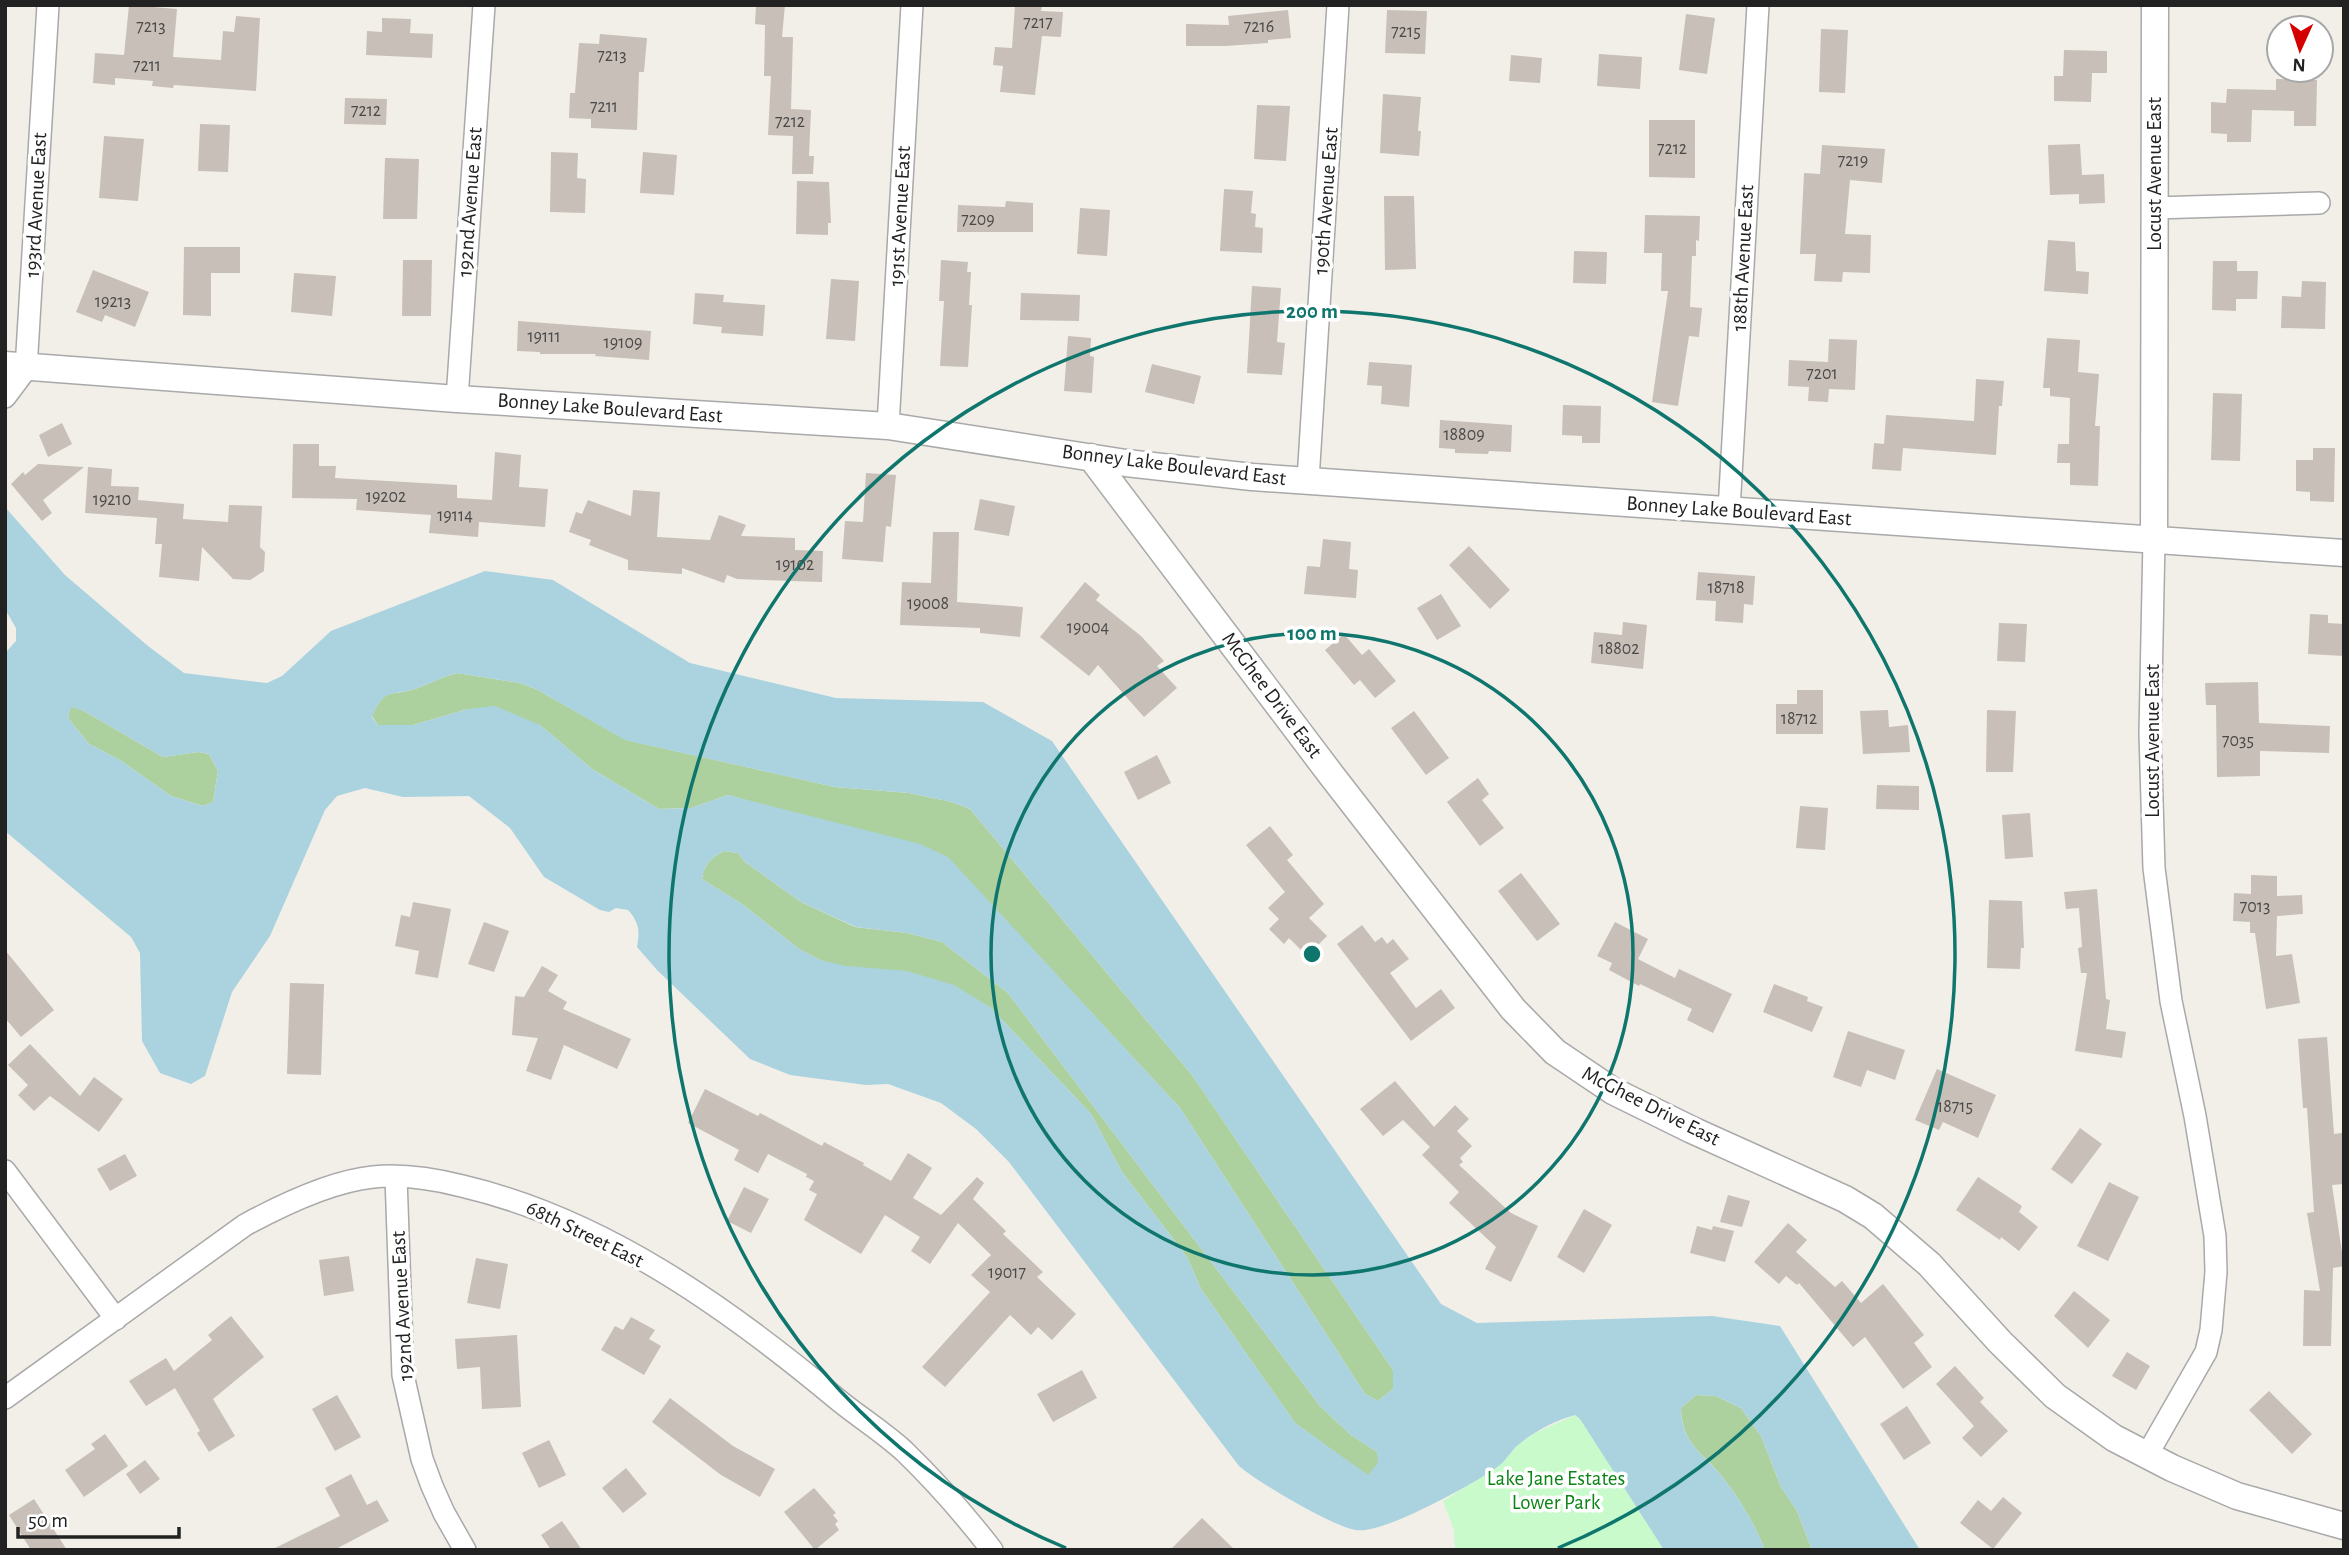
<svg xmlns="http://www.w3.org/2000/svg" width="2349" height="1555" viewBox="0 0 2349 1555" font-family="'Alegreya Sans',sans-serif">
<style>
.forest{fill:#add19e}
.park{fill:#c8facc}
.water{fill:#aad3df;fill-rule:evenodd}
.building{fill:#c7bfb8}
.lines{fill:none;stroke-linecap:round;stroke-linejoin:round}
.minor-casing{stroke:#a9a9a9;stroke-width:24}
.tertiary-casing{stroke:#a9a9a9;stroke-width:29}
.minor{stroke:#fff;stroke-width:21}
.tertiary{stroke:#fff;stroke-width:26}
.ring{fill:none;stroke:#0f766e;stroke-width:3.5}
.labels{text-anchor:middle;dominant-baseline:central;stroke-width:7;stroke-linejoin:round;paint-order:stroke}
.number-label{font-size:18px;fill:#4b4948}
.street-label{font-size:21px;fill:#222;stroke:#fff}
.park-label{font-size:21px;fill:#0c8416;stroke:#fff}
.centre{fill:#0f766e;stroke:#fff;stroke-width:3.5}
.ring-label{font-size:21px;text-anchor:middle;font-weight:bold;fill:#0f766e;stroke:#fff;stroke-width:7;stroke-linejoin:round;paint-order:stroke}
</style>
<rect width="100%" height="100%" fill="#f2efe9"/>
<path class="forest" d="M457 673 520 683 536 689 626 740 835 787 909 793 952 802 970 809 1192 1075 1393 1370V1389L1378 1401 1365 1394 1180 1108 947 857 728 795 691 808 659 809 592 769 540 725 468 709 413 725H378L372 716C386 686 389 697 415 689 429 684 442 677 457 673Z
M71 706 84 711 163 757 198 752 209 754 218 771 213 802 203 806 171 796 120 760 89 744 68 718Z
M724 851 738 853 745 862 801 902 855 927 907 933 942 942 1008 993 1320 1406 1351 1435 1377 1452 1379 1463 1368 1476 1295 1423 1201 1289 1187 1257 1122 1172 1091 1114 990 1007 820 960 799 949 742 904 702 879C704 864 711 858 724 851Z
M1696 1395 1716 1396 1741 1408 1761 1436 1781 1487 1797 1511 1812 1550H1765C1755 1525 1741 1501 1724 1479 1704 1452 1682 1447 1681 1408Z"/>
<path class="park" d="M1575 1415 1580 1419 1664 1550H1455L1454 1530 1443 1501 1499 1466 1519 1444 1535 1433Z"/>
<path class="water" d="M5 507 65 575 148 646 184 673 267 683 282 676 331 631 485 571 553 580 690 663 836 698 983 702 1052 741 1441 1304 1477 1323 1712 1316 1780 1326 1920 1550H1812L1797 1511 1781 1487 1761 1436 1741 1408 1716 1396 1696 1395 1681 1408C1681 1445 1704 1453 1724 1479 1741 1501 1755 1525 1765 1550H1664L1580 1419 1575 1415C1556 1420 1533 1432 1518 1445 1511 1451 1507 1459 1500 1465 1478 1482 1382 1535 1356 1530 1331 1526 1259 1483 1239 1466L1009 1162 976 1129 941 1103 888 1084 866 1085 790 1075 750 1059 657 970 637 947C640 931 639 922 628 910L616 908 609 912 600 910 544 877 510 828 469 796 403 797 365 788 337 796 325 810 270 936 232 992 205 1076 191 1084 160 1073 142 1041 140 953 131 937 5 831V653L16 641V628L5 609ZM457 673 520 683 536 689 625 740 835 787 909 793 952 802 970 809 1192 1075 1393 1370V1389L1378 1401 1365 1394 1180 1108 948 857 920 844 728 795 691 808 659 809 592 769 540 725 495 706 468 709 413 725H378L372 717C384 688 390 696 415 689 429 684 442 677 457 673ZM71 707 84 711 163 757 198 752 209 754 218 771 213 802 203 806 171 796 120 760 89 744 68 718ZM724 851 738 853 745 862 801 902 856 927 907 933 942 942 1008 993 1320 1406 1351 1435 1377 1452 1378 1463 1368 1475 1295 1423 1201 1289 1187 1257 1122 1172 1091 1114 990 1007 954 985 907 971 846 966 820 960 799 949 742 904 702 879C704 864 711 858 724 851Z"/>
<path class="building" d="M129 5 177 9 173 57 221 60 223 31 234 32 236 16 260 18 256 91 174 85 173 88 152 86 153 81 115 78V85L93 83 95 53 124 55Z
M756 5H785L782 37H793L791 109 811 110 809 156H814L813 174H792L793 136 768 135 771 76H764L765 25 755 24Z
M1015 5H1042L1041 11 1063 12 1061 37 1042 36 1035 95 1000 92 1003 66 993 65 995 47 1012 48Z
M1288 10 1291 38 1268 40V43L1226 46H1186V24L1229 25 1228 16Z
M1387 10 1427 11 1425 54 1385 53Z
M1686 14 1715 18 1707 74 1679 70Z
M382 18 411 19 410 33 433 34 432 58 366 55 367 31 382 32Z
M1821 29 1848 30 1845 93 1819 92Z
M600 34 647 38 644 72H639L637 130 591 128V119L569 118 570 93H575L579 43 599 44Z
M2064 50 2107 51V73H2092L2091 102 2054 101V76H2063Z
M1599 54 1642 57 1640 89 1597 86Z
M1511 55 1542 58 1540 83 1509 81Z
M2276 79 2317 80 2316 126H2294V111L2252 110 2251 142H2227V134L2211 133V102L2226 103 2227 89 2276 90Z
M1383 94 1421 97 1418 131H1421L1419 156 1380 153Z
M345 98 387 99 386 125 344 124Z
M1257 105 1290 106 1286 161 1254 159Z
M1649 120H1695V178L1649 177Z
M200 124 230 125 228 172 198 171Z
M104 136 144 139 138 201 99 198Z
M2080 144 2082 175 2104 174 2105 203 2079 204V194L2050 195 2048 145Z
M1822 145 1885 149 1882 183 1850 180 1845 234 1871 235 1870 273 1843 272 1842 282 1814 281 1816 254H1800L1804 173 1820 174Z
M551 152 578 153 577 178 586 179 585 213 550 212Z
M643 152 677 155 674 195 640 193Z
M385 158 419 159 417 219H383Z
M797 181 829 182 831 223H828V235L796 234Z
M1224 189 1253 191 1251 213 1256 214 1255 227 1263 228 1262 253 1220 251Z
M1384 196H1414L1416 269 1385 270Z
M1006 201 1033 203V232H957L958 205 1005 207Z
M1080 208 1110 210 1107 256 1077 254Z
M1645 215 1700 216 1699 241 1696 240V256H1692L1690 307 1702 308 1699 337 1689 336 1678 406 1652 402 1668 291H1661L1662 253H1644Z
M2048 240 2075 242 2076 271 2089 272 2088 294 2044 291Z
M184 247H240V273H211V316L183 315Z
M1574 251 1607 252 1606 284 1573 283Z
M403 260H432L431 316H402Z
M941 260 968 262 967 272H971L969 305H972L968 367 940 366 944 301H939Z
M2213 261H2237V271H2258L2257 299H2236V311L2212 310Z
M93 270 149 292 135 327 105 315 102 322 76 312Z
M294 273 336 276 332 316 291 312Z
M831 279 859 281 855 341 826 339Z
M2302 281 2326 282 2325 329 2281 328 2282 296 2301 297Z
M1252 286 1281 288 1277 342 1285 343 1282 375 1247 373Z
M695 293 724 295 723 302 765 305 763 336 721 333 722 327 693 324Z
M1021 293 1080 295 1079 321 1020 320Z
M518 321 651 331 649 360 595 356 596 354H540V352L517 351Z
M1068 336 1091 338 1090 356 1094 357 1092 393 1064 391Z
M2047 338 2080 340 2078 372 2099 374 2095 426H2100L2098 486 2070 485V463H2057L2058 444H2069L2070 398 2050 396V388H2043Z
M1829 339 1857 340 1855 390 1829 389 1828 402 1808 401 1809 387 1788 386 1789 360 1828 362Z
M1369 362 1412 365 1409 407 1381 404 1382 386 1367 385Z
M1152 364 1201 376 1194 404 1145 392Z
M1976 379 2004 381 2002 406H1999L1996 455 1903 448 1901 471 1872 469 1874 443 1884 444 1886 415 1974 421Z
M2213 393 2242 394 2240 461 2211 460Z
M1563 405 1601 406 1600 443H1582V436L1562 435Z
M1440 420 1512 425 1511 452 1489 451 1488 454 1455 453V449L1439 448Z
M62 423 72 444 48 457 39 435Z
M293 444H319V466H336L335 478 457 485V498L492 500 495 452 521 455 519 487 548 489 545 527 479 522 478 537 429 533 431 515 356 510 357 499 292 498Z
M2313 448H2335L2334 502 2310 501V492L2296 491V460H2313Z
M38 464 84 467 43 500 52 513 42 521 11 484 23 472 25 475Z
M88 467 112 469 111 486 139 487 138 500 184 504 183 519 228 522 229 505 262 506 260 547 265 552 264 571 250 580 233 579 202 547 199 581 159 577 162 544H155L157 518 85 513Z
M866 473 896 475 891 527 886 526 883 562 842 559 845 521 863 522Z
M633 490 660 492 657 537 710 540 719 515 746 525 741 536 795 538V550L823 551 822 582 737 579 727 575 724 583 682 568V574L628 570V560L589 545 591 540 569 532 576 512 582 514 588 500 631 516Z
M980 499 1015 506 1009 536 974 530Z
M933 532H959L957 602 1023 607 1020 637 980 633V628L900 625 902 582 931 583Z
M1323 539 1351 542 1349 569 1358 570 1356 598 1304 594 1307 566 1320 567Z
M1469 546 1510 590 1490 609 1449 565Z
M1698 572 1755 576 1753 605 1744 604 1743 623 1715 621 1716 601 1696 600Z
M1085 582 1100 595 1096 600 1141 636 1164 661 1157 666 1177 688 1144 717 1098 665 1089 676 1040 637Z
M1441 594 1461 626 1437 640 1417 608Z
M2310 614 2328 615V623L2344 624V656L2308 654Z
M1623 622 1647 625 1643 669 1591 663 1594 632 1622 635Z
M1999 623 2027 624 2025 662 1997 661Z
M1344 634 1362 655 1369 649 1396 681 1375 698 1360 680 1354 685 1325 650Z
M2258 682 2259 723 2330 726 2329 753 2260 751V776L2217 777 2216 705H2206L2205 683Z
M1797 690H1823V734H1776V704H1797Z
M1888 710 1889 727 1908 725 1910 752 1863 754 1860 711Z
M1987 710 2016 711 2013 772H1986Z
M1414 711 1449 758 1426 775 1391 728Z
M1157 755 1171 783 1138 800 1124 772Z
M1478 778 1489 794 1482 800 1504 828 1480 846 1447 802Z
M1877 785 1919 786V810L1876 809Z
M1800 806 1828 808 1825 850 1796 848Z
M2030 813 2033 857 2005 859 2002 815Z
M1270 826 1293 855 1287 860 1324 904 1309 918 1327 936 1307 956 1289 938 1284 944 1269 929 1279 919 1268 908 1285 892 1246 845Z
M1521 873 1560 924 1537 941 1498 891Z
M2251 875 2277 876V896L2302 895 2303 914 2277 916 2276 956 2292 954 2300 1003 2266 1009 2255 933H2250V922L2233 921 2234 893 2251 894Z
M2097 889 2106 999 2110 1000 2106 1029 2126 1032 2122 1058 2075 1051 2087 973H2081L2078 948 2082 947 2079 908 2066 909 2064 892Z
M1989 900 2022 901 2024 948H2021L2020 969 1987 968Z
M413 902 451 909 438 978 415 974 419 951 395 946 401 915 410 917Z
M484 922 509 931 494 972 468 964Z
M1615 922 1648 939 1638 959 1675 978 1679 969 1732 994 1713 1033 1687 1020 1692 1009 1640 984 1639 986 1609 970 1612 963 1597 956Z
M1362 925 1375 942 1382 937 1387 944 1393 939 1409 959 1390 973 1416 1008 1441 989 1455 1008 1411 1041 1337 944Z
M5 950 54 1010 21 1037 5 1018Z
M542 966 558 975 548 991 567 1002 563 1009 631 1039 617 1069 564 1045 551 1080 526 1071 538 1038 512 1035 515 996 524 997Z
M290 983 324 984 321 1075 287 1074Z
M1774 984 1808 997 1807 1001 1823 1007 1812 1032 1763 1012Z
M1848 1031 1905 1050 1895 1080 1867 1070 1861 1087 1833 1077Z
M2327 1037 2334 1134 2342 1133 2344 1184 2332 1185 2344 1266 2333 1268 2331 1346H2303L2304 1290 2320 1291 2307 1213 2314 1212 2307 1108H2303L2298 1039Z
M30 1044 80 1096 94 1077 123 1099 99 1132 50 1096 34 1111 18 1095 28 1085 8 1065Z
M1937 1069 1996 1095 1978 1138 1943 1122 1939 1130 1915 1120Z
M1395 1081 1434 1127 1455 1105 1469 1119 1457 1131 1472 1146 1460 1158 1463 1162 1459 1165 1511 1213 1538 1226 1511 1282 1485 1269 1496 1247 1449 1203 1459 1192 1422 1155 1430 1147 1403 1120 1383 1136 1360 1109Z
M705 1089 758 1116 760 1113 822 1146 824 1142 864 1163 863 1165 891 1181 908 1153 932 1168 913 1198 941 1215 977 1177 984 1183 973 1199 1006 1231 1003 1234 1043 1272 1037 1277 1076 1314 1052 1340 1038 1327 1031 1335 1010 1315 945 1387 922 1367 990 1292 971 1275 991 1255 958 1223 930 1264 911 1251 920 1237 885 1215 861 1254 804 1220 817 1194 809 1190 814 1181 806 1177 807 1174 768 1154 758 1173 734 1160 739 1150 688 1123Z
M2080 1128 2102 1144 2072 1184 2051 1169Z
M125 1154 137 1176 110 1191 97 1169Z
M1978 1177 2022 1206 2019 1212 2038 1227 2019 1251 2001 1237 2000 1240 1956 1210Z
M2109 1182 2139 1197 2108 1261 2077 1246Z
M744 1187 769 1199 751 1233 727 1221Z
M1728 1195 1750 1201 1742 1227 1720 1222Z
M1584 1209 1612 1225 1584 1273 1557 1257Z
M1788 1223 1807 1240 1796 1252 1835 1287 1842 1281 1861 1303 1883 1284 1924 1335 1914 1343 1932 1367 1903 1389 1865 1337 1853 1347 1799 1283 1797 1285 1786 1276 1779 1284 1754 1262Z
M1697 1226 1712 1230 1713 1226 1734 1231 1725 1262 1690 1253Z
M349 1256 354 1291 324 1296 319 1260Z
M476 1258 508 1264 500 1309 467 1303Z
M2074 1291 2110 1320 2088 1348 2054 1316Z
M231 1316 264 1357 213 1399 235 1436 209 1452 197 1433 200 1431 175 1388 146 1406 129 1381 166 1358 174 1371 212 1340 208 1335Z
M631 1317 655 1330 649 1339 661 1346 644 1375 601 1350 615 1326 623 1330Z
M517 1335 521 1407 482 1409 480 1367 457 1369 455 1339Z
M2127 1352 2150 1366 2136 1390 2112 1376Z
M1955 1366 1984 1398 1980 1402 2008 1431 1981 1457 1962 1438 1974 1426 1936 1384Z
M1082 1370 1097 1398 1053 1422 1037 1394Z
M2269 1391 2312 1434 2292 1454 2249 1410Z
M337 1395 361 1437 335 1451 312 1409Z
M670 1398 733 1446 775 1469 760 1497 721 1475 652 1422Z
M1907 1406 1931 1443 1904 1460 1880 1424Z
M105 1434 128 1466 84 1497 65 1470 95 1449 91 1444Z
M549 1440 566 1475 539 1488 522 1453Z
M145 1460 160 1479 140 1494 126 1474Z
M626 1468 647 1494 623 1513 602 1488Z
M351 1474 367 1505 377 1500 389 1521 334 1550H271L340 1516 325 1488Z
M814 1488 836 1513 833 1515 838 1521 835 1524 839 1530 815 1550 784 1512Z
M2003 1497 2022 1513 1993 1549 1960 1523 1978 1500 1991 1511Z
M34 1499 67 1550H31L9 1515Z
M1202 1518 1235 1550H1170Z
M562 1521 582 1550H551L541 1535Z"/>
<g class="lines">
<g class="minor-casing">
<path id="minor" d="M2154 208 2319 203
M5 397 26 369 48 5
M457 399 484 5
M888 426 912 5
M1308 480 1338 5
M1729 510 1758 5
M5 1171 116 1319
M396 1177 403 1375 422 1459 432 1486 444 1513 465 1550
M5 1398 245 1225C280 1206 333 1181 373 1177 402 1174 434 1179 462 1186 603 1219 728 1308 837 1399 859 1417 883 1432 904 1451 935 1481 965 1515 992 1550
M2147 1455 2206 1352 2211 1330 2216 1272 2215 1236 2195 1116 2171 1001 2154 868 2150 733 2154 540"/>
</g>
<g class="tertiary-casing">
<path id="tertiary" d="M5 365 457 399 888 426 1126 463 1252 477 2344 553
M1091 457 1332 776 1513 1009 1555 1052 1613 1091 1692 1130 1845 1199 1873 1216 1929 1264 2000 1342 2055 1396 2114 1438 2172 1468 2237 1496 2344 1526
M2154 540 2155 5"/>
</g>
<use href="#minor" class="minor"/>
<use href="#tertiary" class="tertiary"/>
</g>
<g class="ring">
<circle cx="1312" cy="954" r="321"/>
<path d="M1066 1548A643 643 0 1 1 1558 1548"/>
</g>
<g class="labels">
<g class="number-label">
<text x="1038" y="23">7217</text>
<text x="151" y="27">7213</text>
<text x="1259" y="27">7216</text>
<text x="1406" y="32">7215</text>
<text x="612" y="56">7213</text>
<text x="147" y="66">7211</text>
<text x="604" y="107">7211</text>
<text x="366" y="111">7212</text>
<text x="790" y="122">7212</text>
<text x="1672" y="149">7212</text>
<text x="1853" y="161">7219</text>
<text x="978" y="220">7209</text>
<text x="113" y="302">19213</text>
<text x="544" y="337">19111</text>
<text x="623" y="343">19109</text>
<text x="1822" y="374">7201</text>
<text x="1464" y="435">18809</text>
<text x="386" y="497">19202</text>
<text x="112" y="500">19210</text>
<text x="455" y="516">19114</text>
<text x="795" y="565">19102</text>
<text x="1726" y="588">18718</text>
<text x="928" y="604">19008</text>
<text x="1088" y="628">19004</text>
<text x="1619" y="649">18802</text>
<text x="1799" y="719">18712</text>
<text x="2238" y="741">7035</text>
<text x="2255" y="907">7013</text>
<text x="1955" y="1107">18715</text>
<text x="1007" y="1273">19017</text>
</g>
<g class="street-label">
<text transform="translate(2154 174) rotate(-90)">Locust Avenue East</text>
<text transform="translate(1326 201) rotate(-86)">190th Avenue East</text>
<text transform="translate(470 202) rotate(-86)">192nd Avenue East</text>
<text transform="translate(36 205) rotate(-87)">193rd Avenue East</text>
<text transform="translate(900 216) rotate(-87)">191st Avenue East</text>
<text transform="translate(1743 258) rotate(-87)">188th Avenue East</text>
<text transform="translate(610 408) rotate(4)">Bonney Lake Boulevard East</text>
<text transform="translate(1174 465) rotate(7)">Bonney Lake Boulevard East</text>
<text transform="translate(1739 511) rotate(4)">Bonney Lake Boulevard East</text>
<text transform="translate(1272 695) rotate(53)">McGhee Drive East</text>
<text transform="translate(2152 741) rotate(-90)">Locust Avenue East</text>
<text transform="translate(1651 1106) rotate(27)">McGhee Drive East</text>
<text transform="translate(585 1234) rotate(26)">68th Street East</text>
<text transform="translate(402 1306) rotate(-93)">192nd Avenue East</text>
</g>
<g class="park-label">
<text x="1556" y="1478">Lake Jane Estates<tspan x="1556" dy="24">Lower Park</tspan></text>
</g>
</g>
<circle cx="1312" cy="954" r="10" class="centre"/>
<g class="ring-label">
<text x="1312" y="318">200 m</text>
<text x="1312" y="640">100 m</text>
</g>
<rect width="2349" height="1555" fill="none" stroke="#222222" stroke-width="14"/>
<g transform="translate(2300 49) rotate(183)"><circle r="33" fill="#ffffff" stroke="#a7a7a7" stroke-width="2"/>
<path d="M0-5L12 26L0 18L-12 26Z" fill="#d40000"/>
<text y="-10" font-size="19" font-weight="bold" text-anchor="middle" fill="#222222">N</text>
</g>
<path d="M18 1527v10h161v-10" fill="none" stroke="#222222" stroke-width="3.5"/>
<text x="28" y="1527" font-size="21" fill="#222222" stroke="#ffffff" stroke-width="5" paint-order="stroke">50 m</text>
</svg>
